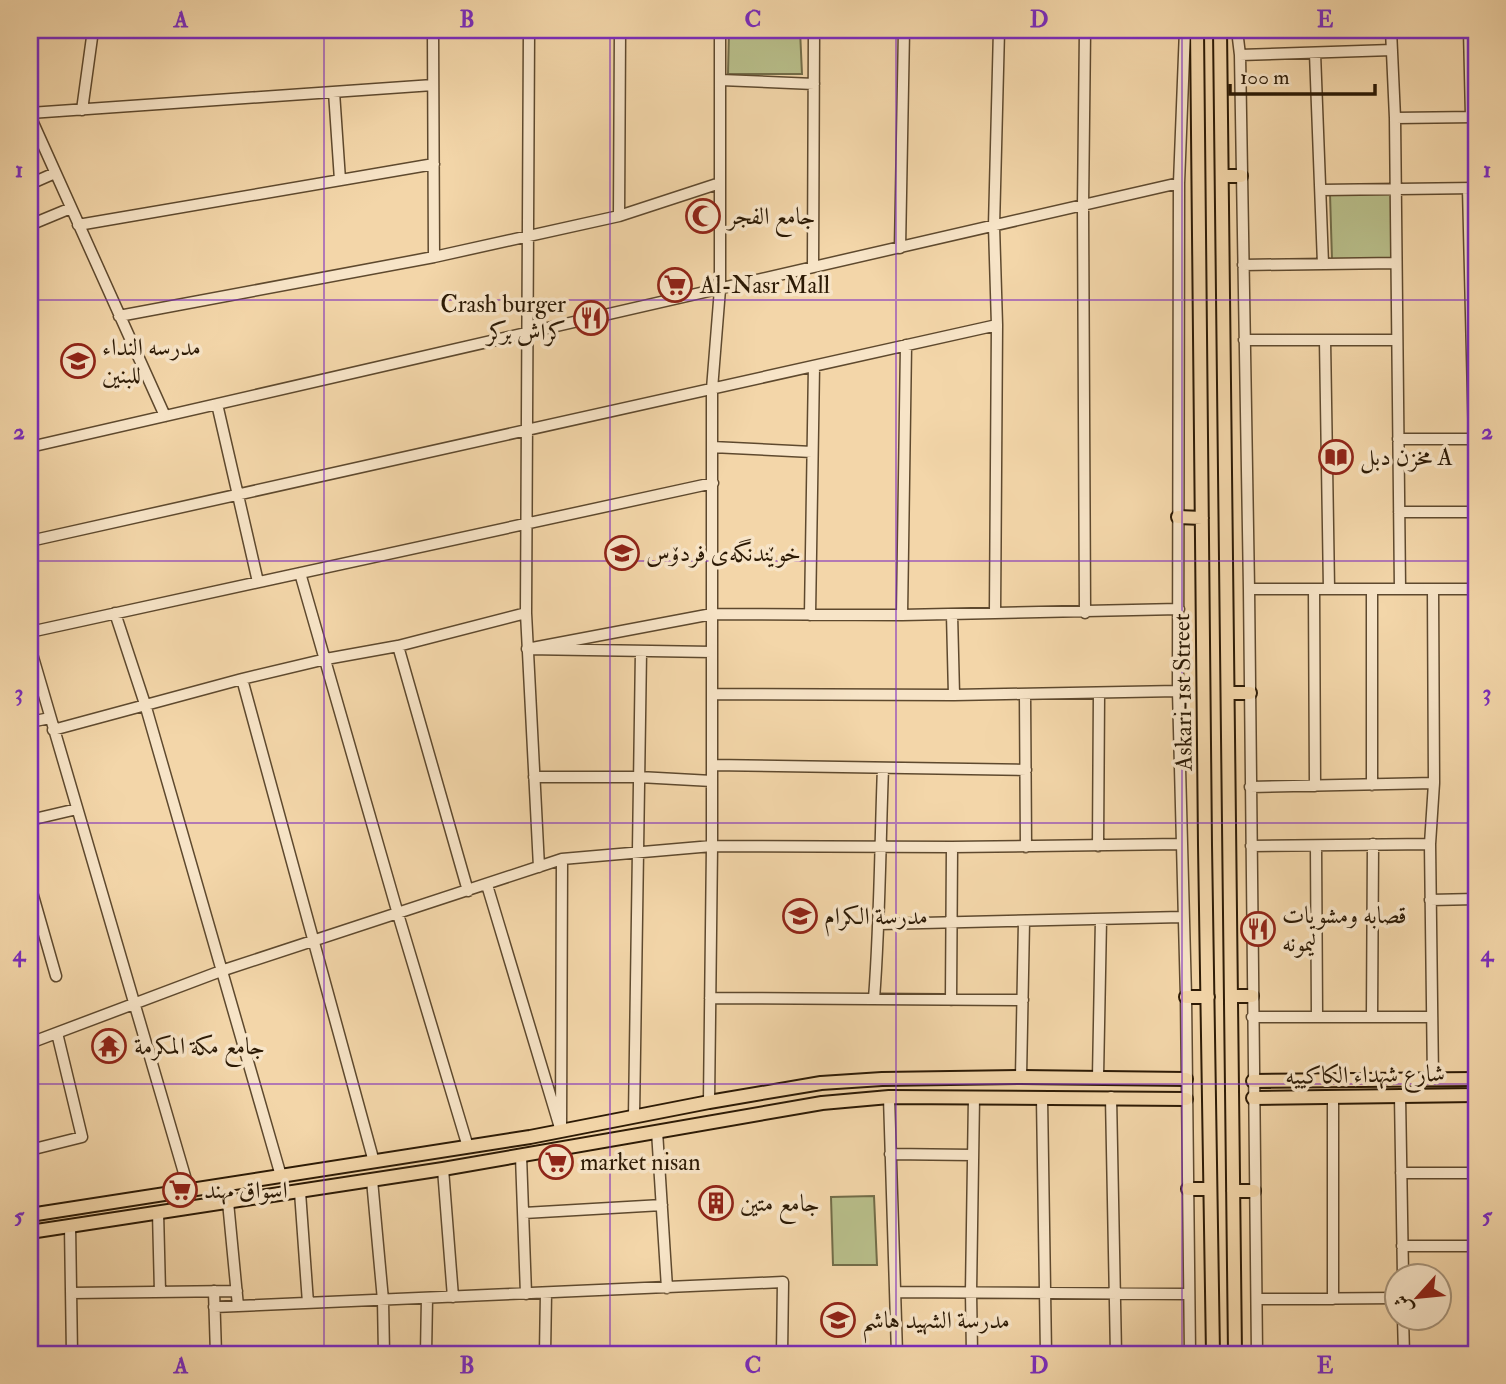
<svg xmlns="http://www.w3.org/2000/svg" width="1506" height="1384" viewBox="0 0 1506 1384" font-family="'IM FELL Double Pica',Amiri,serif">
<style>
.green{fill:#b8be8a;stroke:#726c48;stroke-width:2}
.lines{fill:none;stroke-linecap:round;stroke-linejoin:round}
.minor-casing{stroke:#5e492e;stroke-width:13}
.major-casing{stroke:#2c1a05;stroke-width:16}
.minor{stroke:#f7e4c7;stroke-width:10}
.major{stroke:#f3d6a9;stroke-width:12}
.grid{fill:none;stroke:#7b2cbf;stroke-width:2;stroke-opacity:0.55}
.labels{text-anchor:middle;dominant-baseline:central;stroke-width:7;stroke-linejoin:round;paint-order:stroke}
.poi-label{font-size:24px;fill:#2c1a05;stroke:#f7e4c7;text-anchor:start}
.street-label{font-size:24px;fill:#2c1a05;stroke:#f7e4c7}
.neatline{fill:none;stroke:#7b2cbf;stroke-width:2.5}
.grid-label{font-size:23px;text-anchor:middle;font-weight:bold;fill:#7b2cbf}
</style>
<rect width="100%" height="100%" fill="#f3d6a9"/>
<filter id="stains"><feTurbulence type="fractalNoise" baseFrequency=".00286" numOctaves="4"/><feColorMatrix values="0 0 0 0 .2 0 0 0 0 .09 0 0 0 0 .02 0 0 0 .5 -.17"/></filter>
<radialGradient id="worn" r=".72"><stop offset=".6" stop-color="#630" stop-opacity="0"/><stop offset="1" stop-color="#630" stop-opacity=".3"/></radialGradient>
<path class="green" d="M729 30H800L802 74H728Z
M1330 194H1391V260H1332Z
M874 1196 877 1265H833L831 1197Z"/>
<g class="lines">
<g class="minor-casing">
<path id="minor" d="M433 30 434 257
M529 30 526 613 539 867
M1085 30 1083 206 1085 613
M1185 30 1179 183 1178 691 1186 997 1190 1354
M1237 30 1240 55 1249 589 1257 1354
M1391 30 1395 118 1400 589
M1469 30 1471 117
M1315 53 1323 264
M1240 55 1392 50
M721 80 814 84
M334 92 340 180
M82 110 93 30
M30 113 433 85
M30 116 165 416
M1395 118 1475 117
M30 184 55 173
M1468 188 1474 439
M1321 190 1476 188
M619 216 620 30
M30 225 71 208
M78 225 434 164
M900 248 904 30
M1243 265 1396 263
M813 267 814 30
M119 316 434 257 619 216 720 183
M1244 340H1397
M1325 340 1329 589
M217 404 258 582
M1398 439H1476
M30 447 1179 183
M712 447 812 452
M1399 512H1476
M30 541 997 325
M300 573 398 914 468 1147
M1249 589H1476
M1314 589 1315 786
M1433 589 1434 783 1430 844 1433 1080
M115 613 145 704 281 1176
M995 613 997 325 994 226 999 30
M952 614 954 695
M810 615 814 366
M902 615 906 345
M30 632 713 483
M398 646 468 891
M30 647 189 1190
M712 652 527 649 712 614 902 615 1179 609
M242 679 374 1162
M712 694 954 695 1178 691
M1025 694 1026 847
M30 722 50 718
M53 730 242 679 326 659 398 646 526 613
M712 765 1026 770
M534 777H639L712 781
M1372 785V589
M1250 787 1434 783
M30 820 77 809
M1098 846 1099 693
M1251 846 1430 844
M1316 846 1317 1016
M30 885 56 976
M487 885 561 1131 562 859
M1430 900 1476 899
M880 924 1182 917
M710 998 1023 1000
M874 999C880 922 880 845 883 768
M951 1000 952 847
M1252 1017H1431
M1372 1017 1373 844
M30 1043 221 971 562 859 712 846 952 847 1181 844
M1021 1077 1024 921
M1098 1077 1101 919
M1400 1096 1403 1276
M889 1097 897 1354
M1111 1097 1116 1354
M1042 1098 1046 1354
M709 1102 712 846V389L720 289V30
M634 1117 641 651
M657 1131 667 1288
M30 1150 82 1137 57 1033
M890 1154 973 1155
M521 1156 526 1294
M443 1169 453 1297
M1401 1173H1476
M372 1180 383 1300 384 1354
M300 1192 308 1303
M228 1202 238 1306
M158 1212 160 1292
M524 1213 662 1205
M70 1226 72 1354
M1402 1246H1476
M1475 1246 1476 1354
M214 1291 216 1354
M895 1292 1189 1294
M71 1293 237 1291
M1257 1299 1398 1298
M1333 1299V1097
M214 1307 783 1282 782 1354
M1403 1318 1404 1354
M426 1354 427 1298
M545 1354 546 1293
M972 1354 971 1292 974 1097"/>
</g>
<g class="major-casing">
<path id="major" d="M1197 30 1205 845 1213 1354
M1220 30 1235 1354
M1222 176H1241
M1178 517 1202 518
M1228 693H1250
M1231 996H1252
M1186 997H1208
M1253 1081 1476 1079
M1253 1098 1476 1095
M1188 1189H1210
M1233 1191H1254
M30 1215 530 1137 709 1102 821 1083 882 1079 1021 1077 1186 1079
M30 1232 443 1169 822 1103 889 1097 1186 1099"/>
</g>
<use href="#minor" class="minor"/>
<use href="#major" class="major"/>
</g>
<path class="grid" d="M324 30V1354M610 30V1354M896 30V1354M1182 30V1354M30 300H1476M30 561H1476M30 823H1476M30 1084H1476"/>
<defs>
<g id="mosque-ring" transform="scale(1.75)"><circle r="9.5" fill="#f7e4c7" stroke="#8f2418" stroke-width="1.5"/><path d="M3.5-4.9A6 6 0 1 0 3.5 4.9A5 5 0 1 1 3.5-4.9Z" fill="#8f2418"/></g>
<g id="supermarket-ring" transform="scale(1.75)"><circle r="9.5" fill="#f7e4c7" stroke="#8f2418" stroke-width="1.5"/><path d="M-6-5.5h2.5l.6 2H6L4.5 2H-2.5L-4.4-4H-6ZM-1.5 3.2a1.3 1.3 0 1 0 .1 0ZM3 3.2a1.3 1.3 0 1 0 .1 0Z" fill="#8f2418"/></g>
<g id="restaurant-ring" transform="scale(1.75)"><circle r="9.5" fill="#f7e4c7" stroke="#8f2418" stroke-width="1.5"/><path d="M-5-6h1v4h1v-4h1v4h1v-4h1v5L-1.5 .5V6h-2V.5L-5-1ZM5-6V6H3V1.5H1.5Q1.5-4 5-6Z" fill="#8f2418"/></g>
<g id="school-ring" transform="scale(1.75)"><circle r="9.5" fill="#f7e4c7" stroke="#8f2418" stroke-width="1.5"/><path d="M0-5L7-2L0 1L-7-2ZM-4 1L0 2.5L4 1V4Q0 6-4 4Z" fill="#8f2418"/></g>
<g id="library-ring" transform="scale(1.75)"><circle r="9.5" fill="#f7e4c7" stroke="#8f2418" stroke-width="1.5"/><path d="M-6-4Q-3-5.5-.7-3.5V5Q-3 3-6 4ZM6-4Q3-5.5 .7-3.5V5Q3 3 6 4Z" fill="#8f2418"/></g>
<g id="temple-ring" transform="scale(1.75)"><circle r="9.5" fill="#f7e4c7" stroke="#8f2418" stroke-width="1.5"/><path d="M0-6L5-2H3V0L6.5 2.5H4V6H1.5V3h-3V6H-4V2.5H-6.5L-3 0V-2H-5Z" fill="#8f2418"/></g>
<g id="building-ring" transform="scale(1.75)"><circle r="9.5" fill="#f7e4c7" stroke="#8f2418" stroke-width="1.5"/><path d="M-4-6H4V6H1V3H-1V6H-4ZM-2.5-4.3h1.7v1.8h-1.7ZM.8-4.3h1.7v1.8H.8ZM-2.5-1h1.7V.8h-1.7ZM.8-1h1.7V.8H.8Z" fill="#8f2418"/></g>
</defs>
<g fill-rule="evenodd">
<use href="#mosque-ring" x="703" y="216"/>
<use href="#supermarket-ring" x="675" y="285"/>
<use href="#restaurant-ring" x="591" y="318"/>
<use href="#school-ring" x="78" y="361"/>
<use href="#library-ring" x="1336" y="457"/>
<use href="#school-ring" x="622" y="553"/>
<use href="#school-ring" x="800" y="916"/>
<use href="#restaurant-ring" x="1258" y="929"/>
<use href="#temple-ring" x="109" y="1046"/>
<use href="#supermarket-ring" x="556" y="1162"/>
<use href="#supermarket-ring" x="180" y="1190"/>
<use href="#building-ring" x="716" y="1203"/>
<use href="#school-ring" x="838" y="1320"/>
</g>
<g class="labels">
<g class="poi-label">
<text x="728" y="216">جامع الفجر</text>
<text x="700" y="285">Al-Nasr Mall</text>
<text x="566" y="304" text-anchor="end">Crash burger<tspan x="566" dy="28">كراش بركر</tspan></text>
<text x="102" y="347">مدرسه النداء<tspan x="102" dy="28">للبنين</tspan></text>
<text x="1360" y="457">مخزن دبل A</text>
<text x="646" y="553">خوێندنگەی فردۆس</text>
<text x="1282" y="915">قصابه ومشويات<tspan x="1282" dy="28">ليمونه</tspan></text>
<text x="824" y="916">مدرسة الكرام</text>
<text x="134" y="1046">جامع مكة المكرمة</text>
<text x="580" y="1162">market nisan</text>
<text x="204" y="1190">اسواق مهند</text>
<text x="740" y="1203">جامع متين</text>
<text x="862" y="1320">مدرسة الشهيد هاشم</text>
</g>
<g class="street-label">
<text transform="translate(1183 692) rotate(-91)">Askari-1st Street</text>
<text transform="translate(1365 1075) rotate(-1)">شارع شهداء الكاكييه</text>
</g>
</g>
<rect width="1506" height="1384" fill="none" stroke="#f3d6a9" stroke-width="77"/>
<g transform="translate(1418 1297) rotate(243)"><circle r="33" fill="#f7e4c7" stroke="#a69379" stroke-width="2"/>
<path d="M0-5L12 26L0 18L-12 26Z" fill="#8f2418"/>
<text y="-10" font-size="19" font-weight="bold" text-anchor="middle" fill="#2c1a05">ش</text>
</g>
<path d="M1230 84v10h145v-10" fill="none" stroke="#2c1a05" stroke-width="3.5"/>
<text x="1240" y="84" font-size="21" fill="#2c1a05" stroke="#f7e4c7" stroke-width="5" paint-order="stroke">100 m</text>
<rect x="38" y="38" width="1430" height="1308" class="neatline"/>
<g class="grid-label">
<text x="181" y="27">A</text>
<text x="467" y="27">B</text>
<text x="753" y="27">C</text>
<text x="1039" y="27">D</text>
<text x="1325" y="27">E</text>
<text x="19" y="177">1</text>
<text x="1487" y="177">1</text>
<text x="19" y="439">2</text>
<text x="1487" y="439">2</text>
<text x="19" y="700">3</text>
<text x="1487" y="700">3</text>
<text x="19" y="961">4</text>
<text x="1487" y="961">4</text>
<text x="19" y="1223">5</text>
<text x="1487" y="1223">5</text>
<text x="181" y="1373">A</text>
<text x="467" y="1373">B</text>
<text x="753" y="1373">C</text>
<text x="1039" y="1373">D</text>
<text x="1325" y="1373">E</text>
</g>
<rect width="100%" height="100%" filter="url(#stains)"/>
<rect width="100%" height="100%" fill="url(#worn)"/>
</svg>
